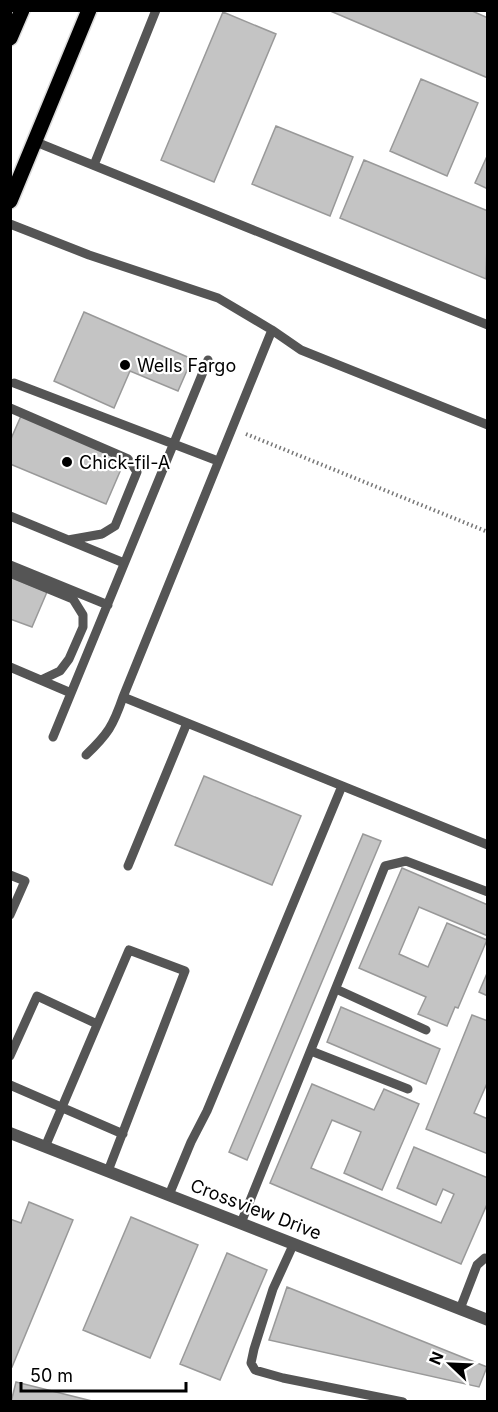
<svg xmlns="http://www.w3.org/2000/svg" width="498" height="1412" viewBox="0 0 498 1412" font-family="Inter,sans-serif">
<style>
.building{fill:#c4c4c4;stroke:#999;stroke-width:1.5}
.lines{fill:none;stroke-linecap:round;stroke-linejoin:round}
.primary-casing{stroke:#dbdbdb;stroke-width:18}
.path{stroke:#777;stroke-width:4;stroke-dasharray:1.5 3;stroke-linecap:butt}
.lane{stroke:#555;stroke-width:9}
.street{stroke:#555;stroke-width:12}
.primary{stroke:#000;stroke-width:15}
.poi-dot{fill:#000;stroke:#fff;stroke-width:2}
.labels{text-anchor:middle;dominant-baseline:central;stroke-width:4.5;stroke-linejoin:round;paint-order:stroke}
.poi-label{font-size:18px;fill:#000;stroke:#fff;text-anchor:start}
.street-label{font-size:18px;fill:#000;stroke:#fff}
</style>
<rect width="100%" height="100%" fill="#fff"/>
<path class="building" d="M328 10H470L488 18V78Z
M223 12 276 34 214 182 161 160Z
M421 79 478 103 447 176 390 151Z
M276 126 353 157 330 216 252 184Z
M488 154V189L475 183Z
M364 160 488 211 486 279 340 218Z
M84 312 192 359 178 391 130 371 114 408 54 381Z
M21 416 125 460 106 504 10 464V441Z
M10 577 47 592 32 627 10 619Z
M204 776 301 816 272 885 175 845Z
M363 834 381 841 247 1160 229 1152Z
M402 868 488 905V936L419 907 399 954 428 967 447 923 487 940 458 1008 455 1007 447 1026 418 1014 426 997 359 968Z
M488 971V996L479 992Z
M341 1007 440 1049 426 1084 327 1042Z
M472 1015 488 1021V1081L474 1113 488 1119V1154L426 1129Z
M312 1084 374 1110 384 1089 419 1104 382 1190 344 1173 361 1132 332 1120 311 1168 441 1223 454 1194 443 1189 436 1205 397 1188 414 1147 488 1178V1202L461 1264 270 1183Z
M29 1202 73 1220 12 1367 10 1366V1219L21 1223Z
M131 1217 198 1245 150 1358 83 1330Z
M227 1253 267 1270 220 1380 180 1364Z
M287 1287 487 1367 479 1387 269 1340Z
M16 1382 96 1402H11Z"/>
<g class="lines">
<g class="primary-casing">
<path id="primary" d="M10 38 22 10
M10 201 89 10"/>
</g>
<path class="path" d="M246 434 488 532"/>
<path class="lane" d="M36 142 488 325
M94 165 156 10
M10 224 89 255 218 298 272 330 301 350 488 425
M14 383 218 461
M10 408 128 459 137 472 115 526 102 534 68 540
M10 516 124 563
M10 565 108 605
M10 573 73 599 83 615V627L69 659 60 671 41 680
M10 667 71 693
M123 697 488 845
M53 737 208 360
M86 755C108 734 113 726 123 697L272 330
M128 866 187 723
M10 875 25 881 10 915
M336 989 426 1030
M311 1051 408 1089
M10 1056 37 996 97 1024
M10 1085 123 1134
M45 1147 129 950 185 971 108 1171
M169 1195 191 1142 207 1111 342 786
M241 1223 385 866 406 861 488 892
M294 1243 273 1289 254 1349 251 1363 255 1370 283 1378 403 1402
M460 1309 477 1265 485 1258 488 1259"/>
<path class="street" d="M10 1133 488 1320"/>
<use href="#primary" class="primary"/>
</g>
<g class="poi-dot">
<circle cx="125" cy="365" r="6"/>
<circle cx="67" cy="462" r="6"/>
</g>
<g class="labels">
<g class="poi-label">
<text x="137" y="365">Wells Fargo</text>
<text x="79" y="462">Chick-fil-A</text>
</g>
<g class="street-label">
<text transform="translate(256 1209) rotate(21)">Crossview Drive</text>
</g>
</g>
<rect width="498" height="1412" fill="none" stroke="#000000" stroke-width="24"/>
<g transform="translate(450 1364) rotate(293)" stroke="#ffffff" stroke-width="4.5" paint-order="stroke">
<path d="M0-4.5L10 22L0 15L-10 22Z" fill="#000000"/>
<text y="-9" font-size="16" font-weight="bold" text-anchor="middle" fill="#000000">N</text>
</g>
<path d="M21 1382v9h165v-9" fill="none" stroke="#000000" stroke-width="3"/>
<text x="30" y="1382" font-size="18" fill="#000000" stroke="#ffffff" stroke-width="4.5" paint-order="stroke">50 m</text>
</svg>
